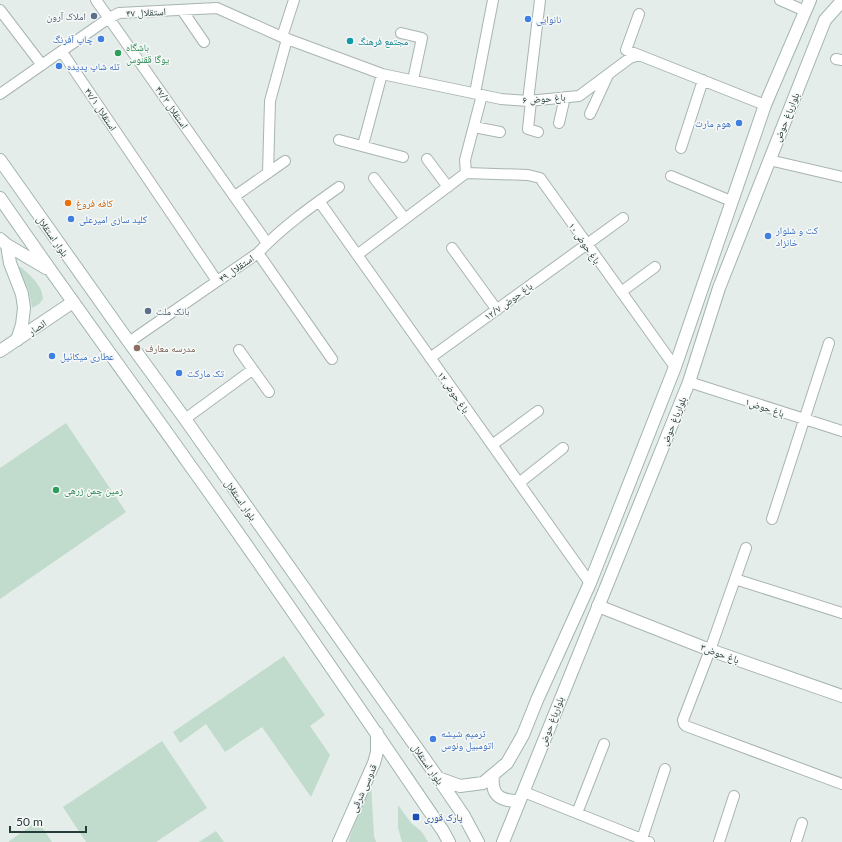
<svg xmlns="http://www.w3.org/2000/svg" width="842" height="842" viewBox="0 0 842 842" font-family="Lato,'Noto Naskh Arabic',sans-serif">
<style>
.green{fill:#c1dbcc}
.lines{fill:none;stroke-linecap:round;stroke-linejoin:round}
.minor-casing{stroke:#a8b4b2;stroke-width:12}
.tertiary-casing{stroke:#a8b4b2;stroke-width:14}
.secondary-casing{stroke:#a2b4b0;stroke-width:14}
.minor{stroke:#fff;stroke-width:10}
.tertiary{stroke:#fff;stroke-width:12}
.secondary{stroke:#fff;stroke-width:12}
.service-dot{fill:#5c6f8a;stroke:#f6f9f8;stroke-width:1.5}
.shop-dot{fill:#3f7fe0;stroke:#f6f9f8;stroke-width:1.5}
.culture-dot{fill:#0f9aa8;stroke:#f6f9f8;stroke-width:1.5}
.leisure-dot{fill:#2e9e5b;stroke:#f6f9f8;stroke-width:1.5}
.food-dot{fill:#e8710a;stroke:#f6f9f8;stroke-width:1.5}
.education-dot{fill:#8d6e63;stroke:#f6f9f8;stroke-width:1.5}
.transit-dot{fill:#1a4fb4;stroke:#f6f9f8;stroke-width:1.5}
.labels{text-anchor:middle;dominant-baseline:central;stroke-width:3;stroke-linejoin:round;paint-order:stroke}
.street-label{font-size:10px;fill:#273c3a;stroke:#f6f9f8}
.service-label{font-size:10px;fill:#4e5e75;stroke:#f6f9f8;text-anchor:end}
.shop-label{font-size:10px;fill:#366cbe;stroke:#f6f9f8;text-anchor:start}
.culture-label{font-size:10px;fill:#0d838f;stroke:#f6f9f8;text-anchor:start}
.leisure-label{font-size:10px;fill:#27864d;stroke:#f6f9f8;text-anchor:start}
.food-label{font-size:10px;fill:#c56008;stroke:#f6f9f8;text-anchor:start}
.education-label{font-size:10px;fill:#785e54;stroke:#f6f9f8;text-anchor:start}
.transit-label{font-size:10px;fill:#164399;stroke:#f6f9f8;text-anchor:start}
</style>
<rect width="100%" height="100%" fill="#e5edea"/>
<path class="green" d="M17 267H21C31 277 42 284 43 299L39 304 32 308 29 291Z
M66 423 126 512 0 599V468Z
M284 656 325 715 310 726 330 755 311 797 262 727 225 752 206 724 180 743 173 732Z
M162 741 207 808 156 842H86L63 807Z
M371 783 374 836 376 842H349V839Z
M398 805 411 823 422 832 428 842H402L398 828Z
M38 821 52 842H8Z
M216 831 224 842H199Z"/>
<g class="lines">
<g class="minor-casing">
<path id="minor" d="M96 0 267 243
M780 0 805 11
M0 10 42 65
M182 10 204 42
M401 33 422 38 413 80
M282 37 294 0
M62 52 217 281
M639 55 626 50 639 14
M836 59 842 60
M475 93 493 0
M0 94 109 18 119 13 217 8 282 37 382 74 501 99 528 101 579 96 630 58 639 55 765 105
M528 101 540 0
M531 101 528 129 538 132
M590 114 608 75
M559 123 565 97
M474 127 500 132
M339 140 403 157
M363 145 382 74
M681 148 703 80
M427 159 448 187
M769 160 842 177
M268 173 270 101 287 39
M466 173 528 175 540 178 675 367
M466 173 465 160 482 95
M671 176 731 201
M374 178 405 219
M235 196 285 161
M319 201 590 583
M452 248 497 310
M258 253 332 359
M357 255 466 173
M621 292 655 267
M129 342 258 253C281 228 312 206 339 187
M239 350 269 392
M430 358 623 218
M689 382 842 431
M185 419 252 370
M492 445 538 411
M519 483 563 448
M772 519 829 343
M746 548 710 650 683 720 684 724 686 726 842 784
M735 579 842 613
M524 792 649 842
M577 813 604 744
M641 842 665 769
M719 842 734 796
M796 842 802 823"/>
</g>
<g class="tertiary-casing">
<path id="tertiary" d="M0 351 73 302
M598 606 710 650 842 696"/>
</g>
<g class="secondary-casing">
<path id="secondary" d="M0 160 129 342 185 419 438 778 464 816 478 842
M0 198C62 288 126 375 189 464 276 585 359 708 443 831L449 842
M0 239 7 245 46 268
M7 245 10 263 22 294 24 308 22 325 17 340
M493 775C491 795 499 801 519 801
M438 778 460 786 483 783 507 763 523 735 537 700 590 583 675 367 765 105 810 0
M339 842 374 763 377 752V733
M503 842 689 382 719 288 825 20 842 1"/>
</g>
<use href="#minor" class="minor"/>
<use href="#tertiary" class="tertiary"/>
<use href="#secondary" class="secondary"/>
</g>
<g class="service-dot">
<circle cx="94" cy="16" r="4"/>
<circle cx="148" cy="311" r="4"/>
</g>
<g class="shop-dot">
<circle cx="528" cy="19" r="4"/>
<circle cx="101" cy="39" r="4"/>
<circle cx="59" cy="66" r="4"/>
<circle cx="739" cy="123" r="4"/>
<circle cx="71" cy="219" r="4"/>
<circle cx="768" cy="236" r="4"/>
<circle cx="52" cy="356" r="4"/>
<circle cx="179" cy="373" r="4"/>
<circle cx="433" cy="739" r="4"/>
</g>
<circle class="culture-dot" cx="350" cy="41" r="4"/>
<g class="leisure-dot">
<circle cx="118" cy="53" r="4"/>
<circle cx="56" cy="490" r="4"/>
</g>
<circle class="food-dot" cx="68" cy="203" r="4"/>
<circle class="education-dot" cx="137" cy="348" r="4"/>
<rect class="transit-dot" x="412" y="813" width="8" height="8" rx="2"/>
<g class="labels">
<g class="street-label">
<text transform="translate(146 12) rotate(-3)">۴۷ استقلال</text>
<text transform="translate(544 98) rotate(-4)">۶ باغ حوض</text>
<text transform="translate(172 107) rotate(55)">۴۷/۳ استقلال</text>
<text transform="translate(101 109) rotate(56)">۴۷/۱ استقلال</text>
<text transform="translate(786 117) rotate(-68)">بلوارباغ حوض</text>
<text transform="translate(53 236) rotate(55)">بلوار استقلال</text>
<text transform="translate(585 243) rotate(55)">۱۰ باغ حوض</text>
<text transform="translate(236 268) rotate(-35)">۴۹ استقلال</text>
<text transform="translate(508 301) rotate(-36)">۱۲/۷ باغ حوض</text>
<text transform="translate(37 327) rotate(-34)">انصار</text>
<text transform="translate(454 392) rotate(55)">۱۲ باغ حوض</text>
<text transform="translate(765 407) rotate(18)">باغ حوض۱</text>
<text transform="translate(673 421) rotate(-68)">بلوارباغ حوض</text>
<text transform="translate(241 500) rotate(55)">بلوار استقلال</text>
<text transform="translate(720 653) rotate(20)">باغ حوض۳</text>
<text transform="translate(551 721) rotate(-69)">بلوارباغ حوض</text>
<text transform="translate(428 764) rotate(55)">بلوار استقلال</text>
<text transform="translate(363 788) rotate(-66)">قدوسی شرقی</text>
</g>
<g class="service-label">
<text x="86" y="16">املاک آرون</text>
<text x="156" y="311" text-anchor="start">بانک ملت</text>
</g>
<g class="shop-label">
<text x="536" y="19">نانوایی</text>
<text x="93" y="39" text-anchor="end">چاپ آفرنگ</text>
<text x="67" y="66">تله شاپ پدیده</text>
<text x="731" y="123" text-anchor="end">هوم مارت</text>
<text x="79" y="219">کلید سازی امیرعلی</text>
<text x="776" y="230">کت و شلوار<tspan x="776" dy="12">خانزاد</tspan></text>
<text x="60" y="356">عطاری میکائیل</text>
<text x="187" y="373">تک مارکت</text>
<text x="441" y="733">ترمیم شیشه<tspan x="441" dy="12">اتومبیل ونوس</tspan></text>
</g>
<g class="culture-label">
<text x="358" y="41">مجتمع فرهنگ</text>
</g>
<g class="leisure-label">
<text x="126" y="47">باشگاه<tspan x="126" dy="12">یوگا ققنوس</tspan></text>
<text x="64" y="490">زمین چمن زرهی</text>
</g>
<g class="food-label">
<text x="76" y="203">کافه فروغ</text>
</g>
<g class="education-label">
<text x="145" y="348">مدرسه معارف</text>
</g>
<g class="transit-label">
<text x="424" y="817">پارک قوری</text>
</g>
</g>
<path d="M10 826v6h76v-6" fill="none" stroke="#273c3a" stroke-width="2"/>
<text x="16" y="826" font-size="12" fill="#273c3a" stroke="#f6f9f8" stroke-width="3" paint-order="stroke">50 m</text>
</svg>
